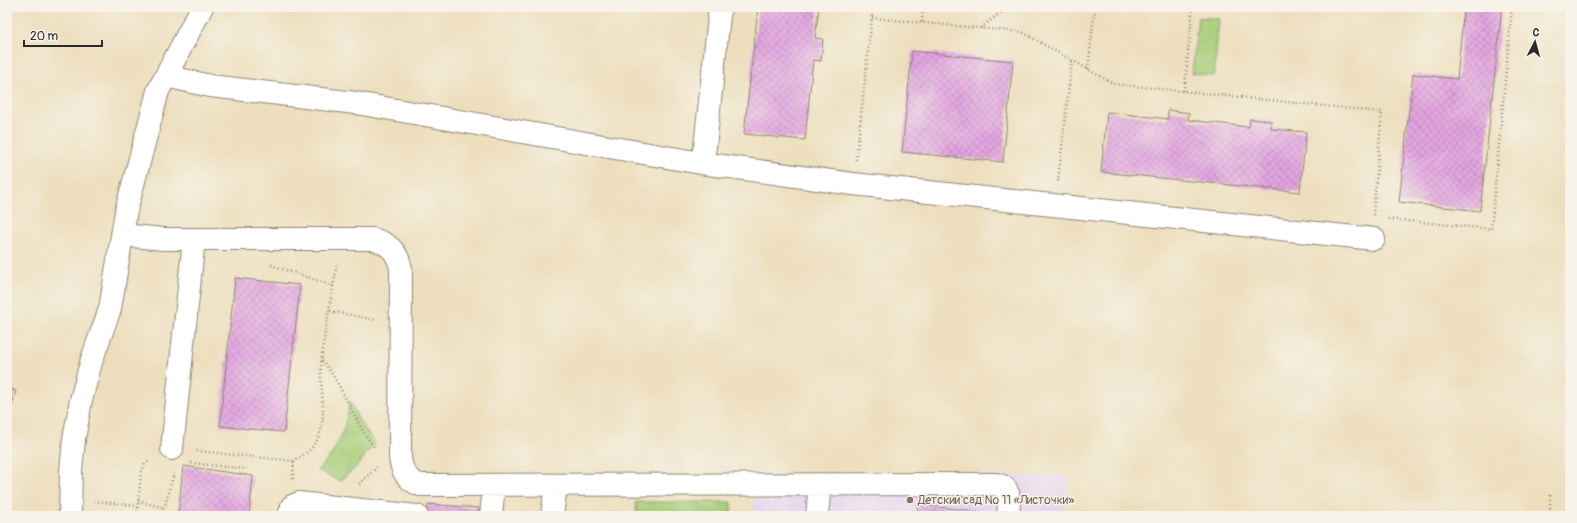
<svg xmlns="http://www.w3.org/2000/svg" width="1577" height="523" viewBox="0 0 1577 523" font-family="Pangolin,sans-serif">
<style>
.built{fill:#e5d3f0}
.green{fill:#a5cc76;stroke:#687c50}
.building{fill:url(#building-cross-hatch)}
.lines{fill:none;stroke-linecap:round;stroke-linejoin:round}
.minor-casing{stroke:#8c8574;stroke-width:24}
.path{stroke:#8c8574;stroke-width:2.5;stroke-dasharray:1 3;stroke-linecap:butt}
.minor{stroke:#fff;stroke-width:22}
.education-dot{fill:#8d6e63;stroke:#f7f3e8;stroke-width:1.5}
.labels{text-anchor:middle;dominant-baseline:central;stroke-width:3;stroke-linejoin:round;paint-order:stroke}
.education-label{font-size:12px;fill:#785e54;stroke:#f7f3e8;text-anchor:start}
</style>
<defs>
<pattern id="building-cross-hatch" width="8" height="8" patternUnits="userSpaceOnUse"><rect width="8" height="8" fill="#e3a5e1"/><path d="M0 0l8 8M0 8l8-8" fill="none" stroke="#b887b7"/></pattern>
</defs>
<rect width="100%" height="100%" fill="#f7f3e8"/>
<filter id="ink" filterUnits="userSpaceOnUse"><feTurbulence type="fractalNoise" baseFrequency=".025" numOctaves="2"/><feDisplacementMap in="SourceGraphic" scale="8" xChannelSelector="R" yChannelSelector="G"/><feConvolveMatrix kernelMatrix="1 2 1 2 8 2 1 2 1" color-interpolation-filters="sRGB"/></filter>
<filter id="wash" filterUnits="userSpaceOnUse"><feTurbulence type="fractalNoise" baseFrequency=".012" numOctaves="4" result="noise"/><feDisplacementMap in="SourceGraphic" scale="16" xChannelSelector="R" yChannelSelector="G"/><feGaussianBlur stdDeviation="0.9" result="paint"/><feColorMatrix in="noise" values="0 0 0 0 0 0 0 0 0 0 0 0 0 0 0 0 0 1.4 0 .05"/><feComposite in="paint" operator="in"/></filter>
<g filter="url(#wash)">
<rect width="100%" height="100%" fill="#eddfbe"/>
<path class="built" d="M758 475 1068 476 1063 516H753Z"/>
<path class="green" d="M1198 17 1219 19 1214 76 1192 73Z
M350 401 360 423 375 443 357 466 340 481 317 470C338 453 346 426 350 401Z
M635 502H732L731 516H638Z"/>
<g id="blocks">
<path class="building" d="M758 7H819L815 38 823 39 821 61 813 60 805 140 744 134Z
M1464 7H1502L1480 211 1399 202 1413 74 1457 79Z
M912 51 1013 61 1003 162 902 152Z
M1168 110 1189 113 1188 120 1249 127 1250 119 1271 121V129L1306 132 1300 192 1101 172 1107 112 1168 119Z
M235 278 300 285 284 432 220 426Z
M7 388 16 391 7 422Z
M183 466 253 476 249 516H178Z
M428 504 479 508 478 516H427Z
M918 505 978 511V516H917Z"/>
</g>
</g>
<g filter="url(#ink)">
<use href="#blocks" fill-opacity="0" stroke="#8c8574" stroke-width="1"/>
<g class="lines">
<g class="minor-casing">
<path id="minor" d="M166 76 210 86 356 103 701 163 853 184 1374 239
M701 163 705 147 720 7
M122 235 164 239H372C389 243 398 252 401 269L400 458C402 472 407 480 420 485L995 484C1013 486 1009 503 1008 516
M172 449 194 239
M70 516 71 471 74 439 81 400 92 359 110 309 126 211 158 91 202 7
M289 516 292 506 299 503 417 516
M491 516 494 485
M552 516 556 485
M817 516 820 484"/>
</g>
<path class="path" d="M872 18 1022 32 1114 84 1382 112 1373 215
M922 22 923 7
M981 28 1007 7
M1088 69 1095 7
M1184 91 1193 7
M856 160 873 7
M1058 181 1072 60
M1388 219 1491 229 1512 7
M271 265 334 286
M330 311 376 320
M322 360C344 387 353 421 375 448
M197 451 294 461C306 454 316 446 320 433 327 412 320 390 321 369 323 334 332 298 337 263
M191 463 247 469
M293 479 294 461
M359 484 377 467
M94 501 138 506
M138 501 165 508
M137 516 141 472 145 464 150 460
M162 516 174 473
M628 516V509
M1550 516V494"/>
<use href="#minor" class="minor"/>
</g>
</g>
<circle class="education-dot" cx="910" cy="500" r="4"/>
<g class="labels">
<g class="education-label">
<text x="918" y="500">Детский сад № 11 «Листочки»</text>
</g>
</g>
<rect width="1577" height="523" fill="none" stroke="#f7f3e8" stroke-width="24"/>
<g transform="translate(1535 42) rotate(6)" stroke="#f7f3e8" stroke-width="3" paint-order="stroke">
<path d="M0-3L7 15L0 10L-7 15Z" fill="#2b2b2b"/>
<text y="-6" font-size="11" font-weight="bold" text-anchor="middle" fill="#2b2b2b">С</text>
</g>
<path d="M24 40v6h78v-6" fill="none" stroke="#2b2b2b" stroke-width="2"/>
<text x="30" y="40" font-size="12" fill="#2b2b2b" stroke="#f7f3e8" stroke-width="3" paint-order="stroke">20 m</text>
</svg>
